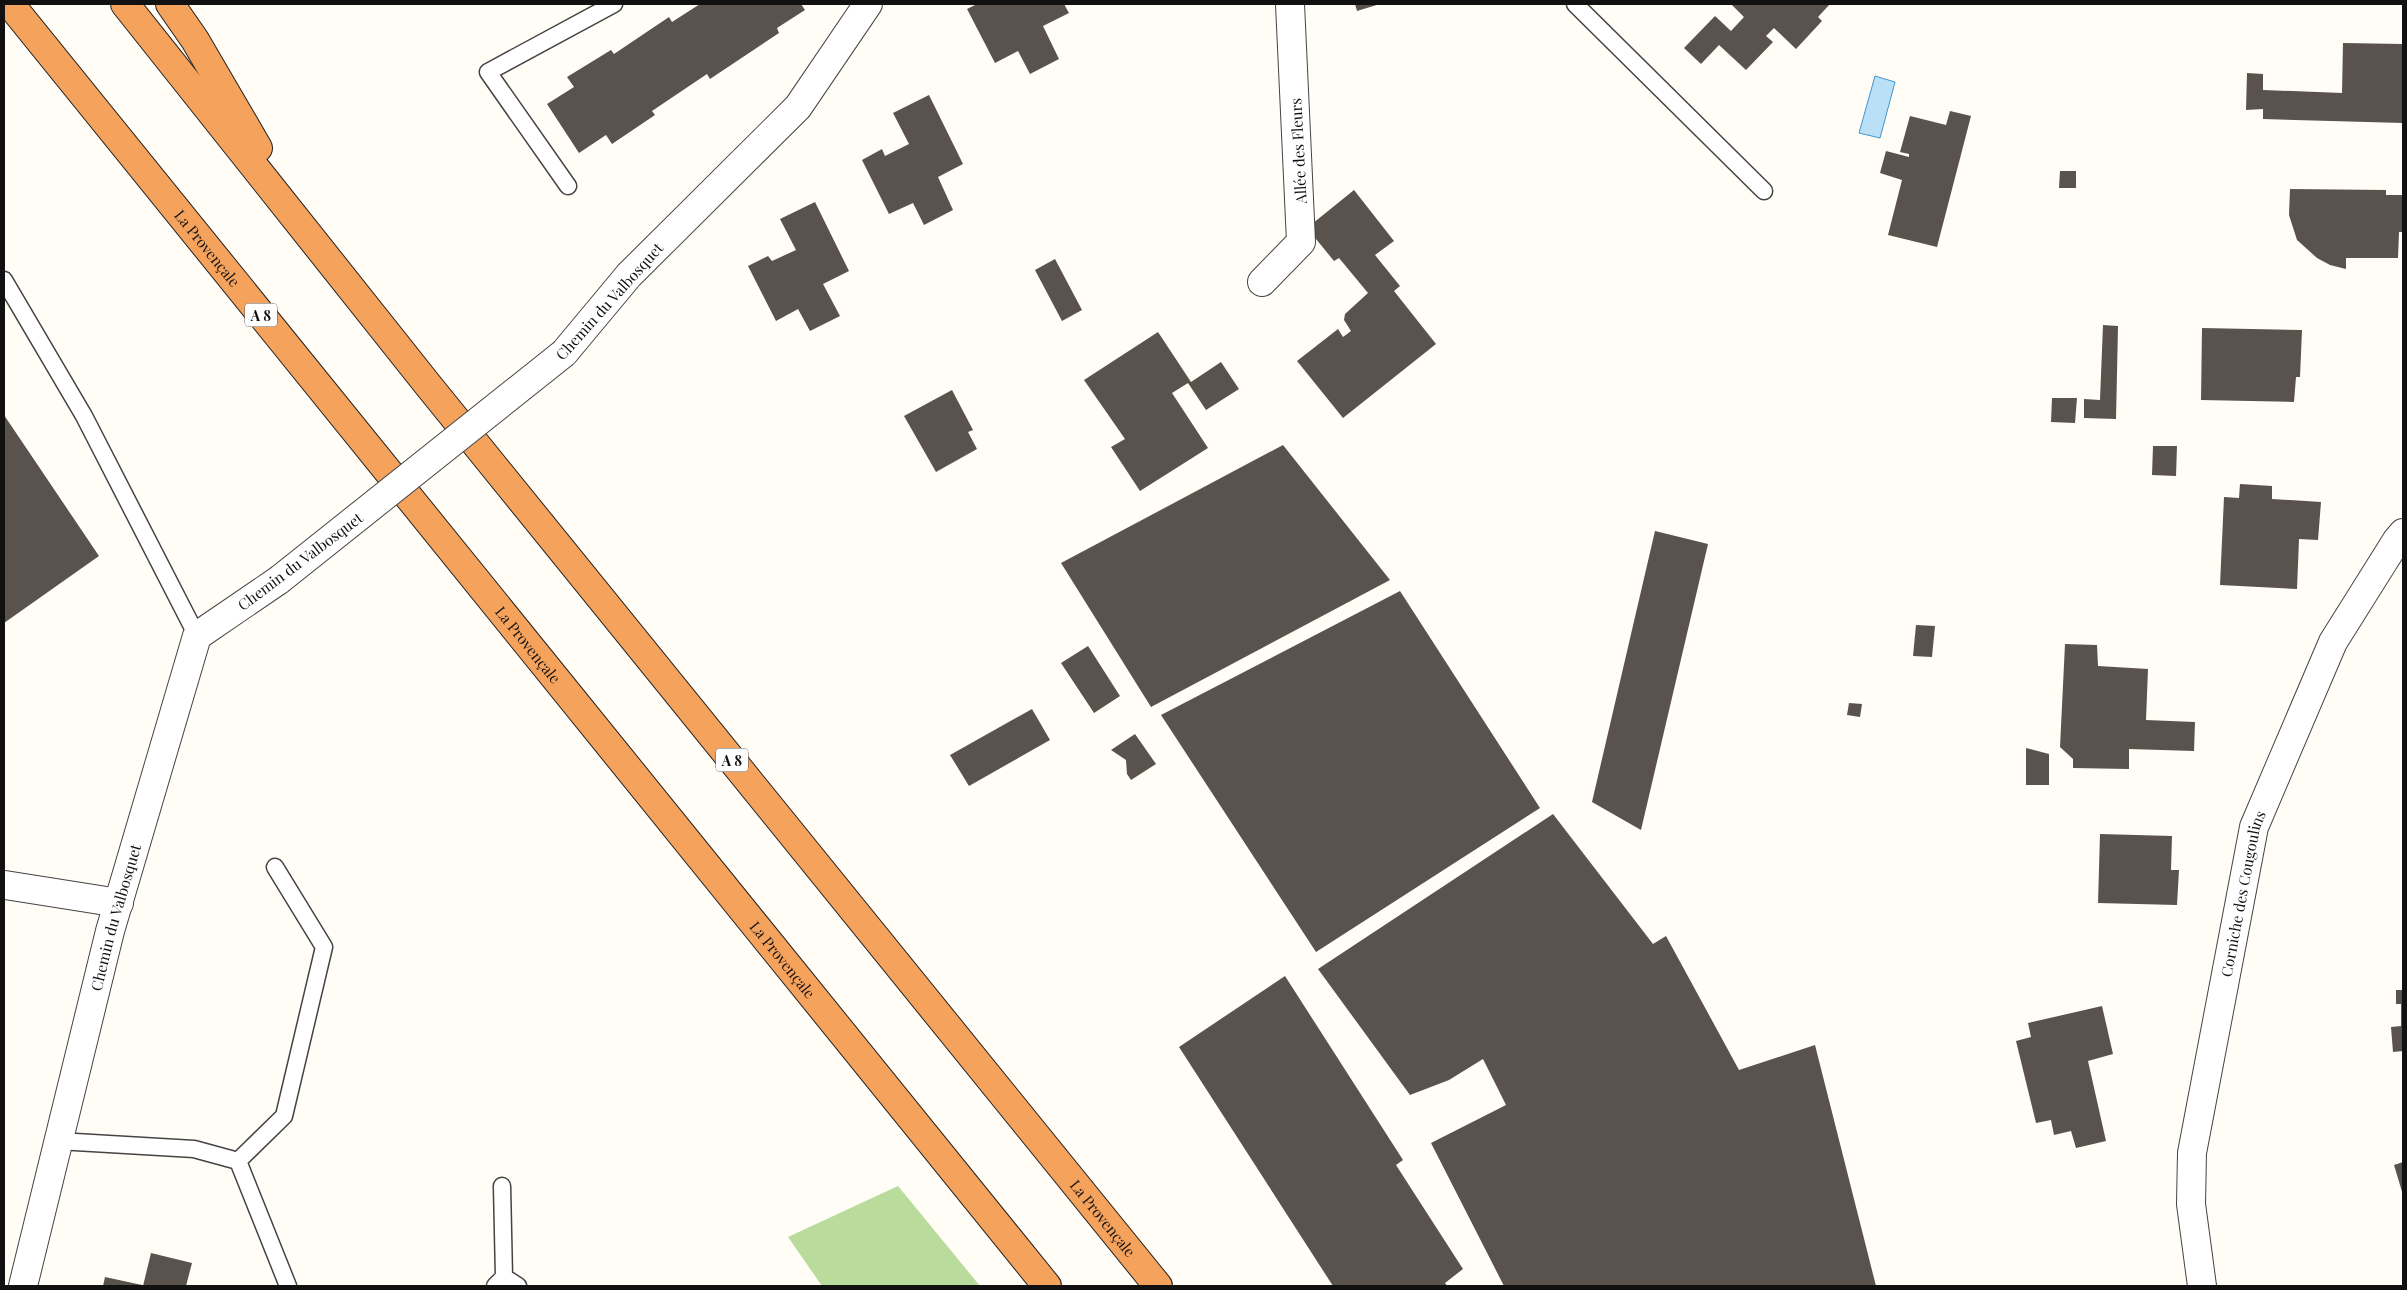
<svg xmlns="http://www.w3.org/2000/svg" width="2407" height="1290" viewBox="0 0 2407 1290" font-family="'Playfair Display',serif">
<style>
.forest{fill:#b9dc9c}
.water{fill:#b9e0f7;stroke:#3f96cf}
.building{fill:#5a524d}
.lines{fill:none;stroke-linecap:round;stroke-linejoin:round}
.lane-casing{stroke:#444;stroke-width:19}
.street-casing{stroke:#444;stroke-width:30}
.highway-casing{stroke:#222;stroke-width:30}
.lane{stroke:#fff;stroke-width:16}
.street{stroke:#fff;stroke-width:28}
.highway{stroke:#f5a25d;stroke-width:28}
.street-bridge-casing{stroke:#444;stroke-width:30;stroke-linecap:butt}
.street-bridge{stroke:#fff;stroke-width:28}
.labels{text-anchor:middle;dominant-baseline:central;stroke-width:5;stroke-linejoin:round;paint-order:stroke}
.shield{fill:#fff;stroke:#585858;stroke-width:1}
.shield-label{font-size:14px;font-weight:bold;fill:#111}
.street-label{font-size:15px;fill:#111;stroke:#fff}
</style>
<rect width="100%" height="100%" fill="#fffdf5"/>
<path class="forest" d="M898 1186 980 1286H822L788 1237Z"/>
<path class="water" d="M1875 76 1895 82 1880 138 1859 133Z"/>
<path class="building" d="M700 4H801L805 10 777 28 779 33 710 79 707 74 652 111 655 115 612 144 606 135 579 153 547 104 574 87 567 77 611 50 614 54 669 17 672 22Z
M977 4H1064L1069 13 1043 26 1059 59 1030 74 1018 51 995 63 967 9Z
M1355 4H1380L1357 11Z
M1734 4H1830L1818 17 1822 21 1796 49 1774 28 1766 36 1773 42 1746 70 1719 45 1701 64 1684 48 1715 16 1731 31 1744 17 1732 5Z
M2343 43 2403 44V123L2263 119V109L2246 110 2247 73 2263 74V90L2342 93Z
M929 95 963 164 938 177 953 210 924 225 913 203 889 214 862 160 882 149 885 156 909 144 893 113Z
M1950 111 1971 116 1937 247 1888 235 1902 180 1880 173 1886 151 1909 157V154L1900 152 1910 116 1946 125Z
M2060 171H2076V188H2059Z
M2290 189 2386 190V195H2403V232H2399L2398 258H2346V269L2330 265 2317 258 2297 240 2289 215Z
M1354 190 1394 241 1375 255 1400 286 1394 291 1436 344 1343 418 1297 361 1338 329 1343 337 1351 331 1344 320 1345 314 1368 293 1339 258 1334 261 1307 228Z
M815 202 849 271 823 284 840 316 810 331 798 309 776 321 748 266 768 256 772 261 796 250 780 219Z
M1055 259 1082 310 1062 321 1035 270Z
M2103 325 2118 326 2116 419 2084 418V399L2100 400Z
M2202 328 2302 330 2300 377H2296L2294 402 2201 400Z
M1158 332 1191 382 1221 362 1239 389 1206 410 1188 383 1172 393 1208 448 1140 491 1111 447 1125 439 1084 380Z
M952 390 973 430 968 432 977 449 936 472 904 416Z
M2052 398H2077L2075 423 2051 422Z
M4 415 99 556 4 623Z
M1283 445 1390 580 1151 707 1061 563Z
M2153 446H2177L2176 476 2152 475Z
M2240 484 2272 486V499L2321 502 2318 540 2299 539 2297 589 2220 585 2224 497 2239 498Z
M1655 531 1708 544 1641 830 1592 802Z
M1400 591 1540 808 1316 952 1161 715Z
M1916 625 1935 626 1932 657 1913 656Z
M2065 644 2097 645 2098 666 2148 669 2146 720 2195 722 2194 751 2129 749V769L2073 768V759L2060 747Z
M1088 646 1120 696 1094 713 1061 663Z
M1849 703 1862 704 1860 717 1847 715Z
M1032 709 1050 740 969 786 950 755Z
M1135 734 1156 764 1131 780 1127 774 1126 760 1111 750Z
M2026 748 2049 754V785H2026Z
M1553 814 1653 944 1666 936 1739 1070 1815 1045 1876 1286H1504L1431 1143 1506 1105 1483 1059 1449 1080 1410 1095 1318 969Z
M2100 834 2172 836 2171 870H2179L2177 905 2098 903Z
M1285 976 1403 1160 1396 1165 1463 1269 1445 1283 1447 1286H1333L1179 1047Z
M2396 990H2403V1051L2393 1052 2391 1027 2401 1026V1004H2396Z
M2102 1006 2113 1054 2088 1061 2106 1141 2076 1148 2071 1131 2054 1135 2051 1120 2036 1123 2016 1041 2031 1037 2028 1023Z
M2403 1162V1195L2394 1165Z
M151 1253 192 1263 186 1286H143Z
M105 1277 142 1285V1286H103Z"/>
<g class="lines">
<g class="lane-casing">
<path id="lane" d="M1575 4 1764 191
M568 186 488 72 614 4
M4 280 84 416 197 636
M58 1141 194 1149 238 1161 288 1286
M238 1161 284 1116 324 947 275 867
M502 1186 504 1277
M495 1286 504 1277 518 1286"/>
</g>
<g class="street-casing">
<g id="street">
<path d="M1262 282 1301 242 1290 4"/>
<path d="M564 353 629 275 798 107 868 4"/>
<path d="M5 885 119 903"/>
<path id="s1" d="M23 1286 110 931 197 636 279 580"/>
<path id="s2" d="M2202 1286 2191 1204 2192 1153 2254 827 2333 642 2397 540 2403 533"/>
</g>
</g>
<g class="highway-casing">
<g id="highway">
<path id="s3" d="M10 4 1047 1286"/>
<path id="s4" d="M125 4 428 385 1158 1286"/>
<path d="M170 4 195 40 258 148"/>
</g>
</g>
<use href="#lane" class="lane"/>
<use href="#street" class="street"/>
<use href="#highway" class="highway"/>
<g class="street-bridge-casing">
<path id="street-bridge" d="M279 580 564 353"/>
</g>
<use href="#street-bridge" class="street-bridge"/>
</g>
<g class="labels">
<g class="shield">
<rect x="245" y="303.5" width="32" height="23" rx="4"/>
<rect x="716" y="748.5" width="32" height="23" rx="4"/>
</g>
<g class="shield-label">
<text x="261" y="315">A 8</text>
<text x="732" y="760">A 8</text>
</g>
<g class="street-label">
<text transform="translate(1298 151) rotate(-93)">Allée des Fleurs</text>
<text stroke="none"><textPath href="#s3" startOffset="314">La Provençale</textPath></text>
<text transform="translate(609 301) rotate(-48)">Chemin du Valbosquet</text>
<text transform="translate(300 561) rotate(-37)">Chemin du Valbosquet</text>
<text stroke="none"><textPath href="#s3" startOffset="824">La Provençale</textPath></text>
<text stroke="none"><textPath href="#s2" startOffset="398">Corniche des Cougoulins</textPath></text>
<text stroke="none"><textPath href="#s1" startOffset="380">Chemin du Valbosquet</textPath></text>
<text stroke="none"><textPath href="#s3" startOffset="1229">La Provençale</textPath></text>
<text stroke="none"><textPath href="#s4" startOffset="1559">La Provençale</textPath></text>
</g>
</g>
<rect width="2407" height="1290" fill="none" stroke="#111111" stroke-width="10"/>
</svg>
